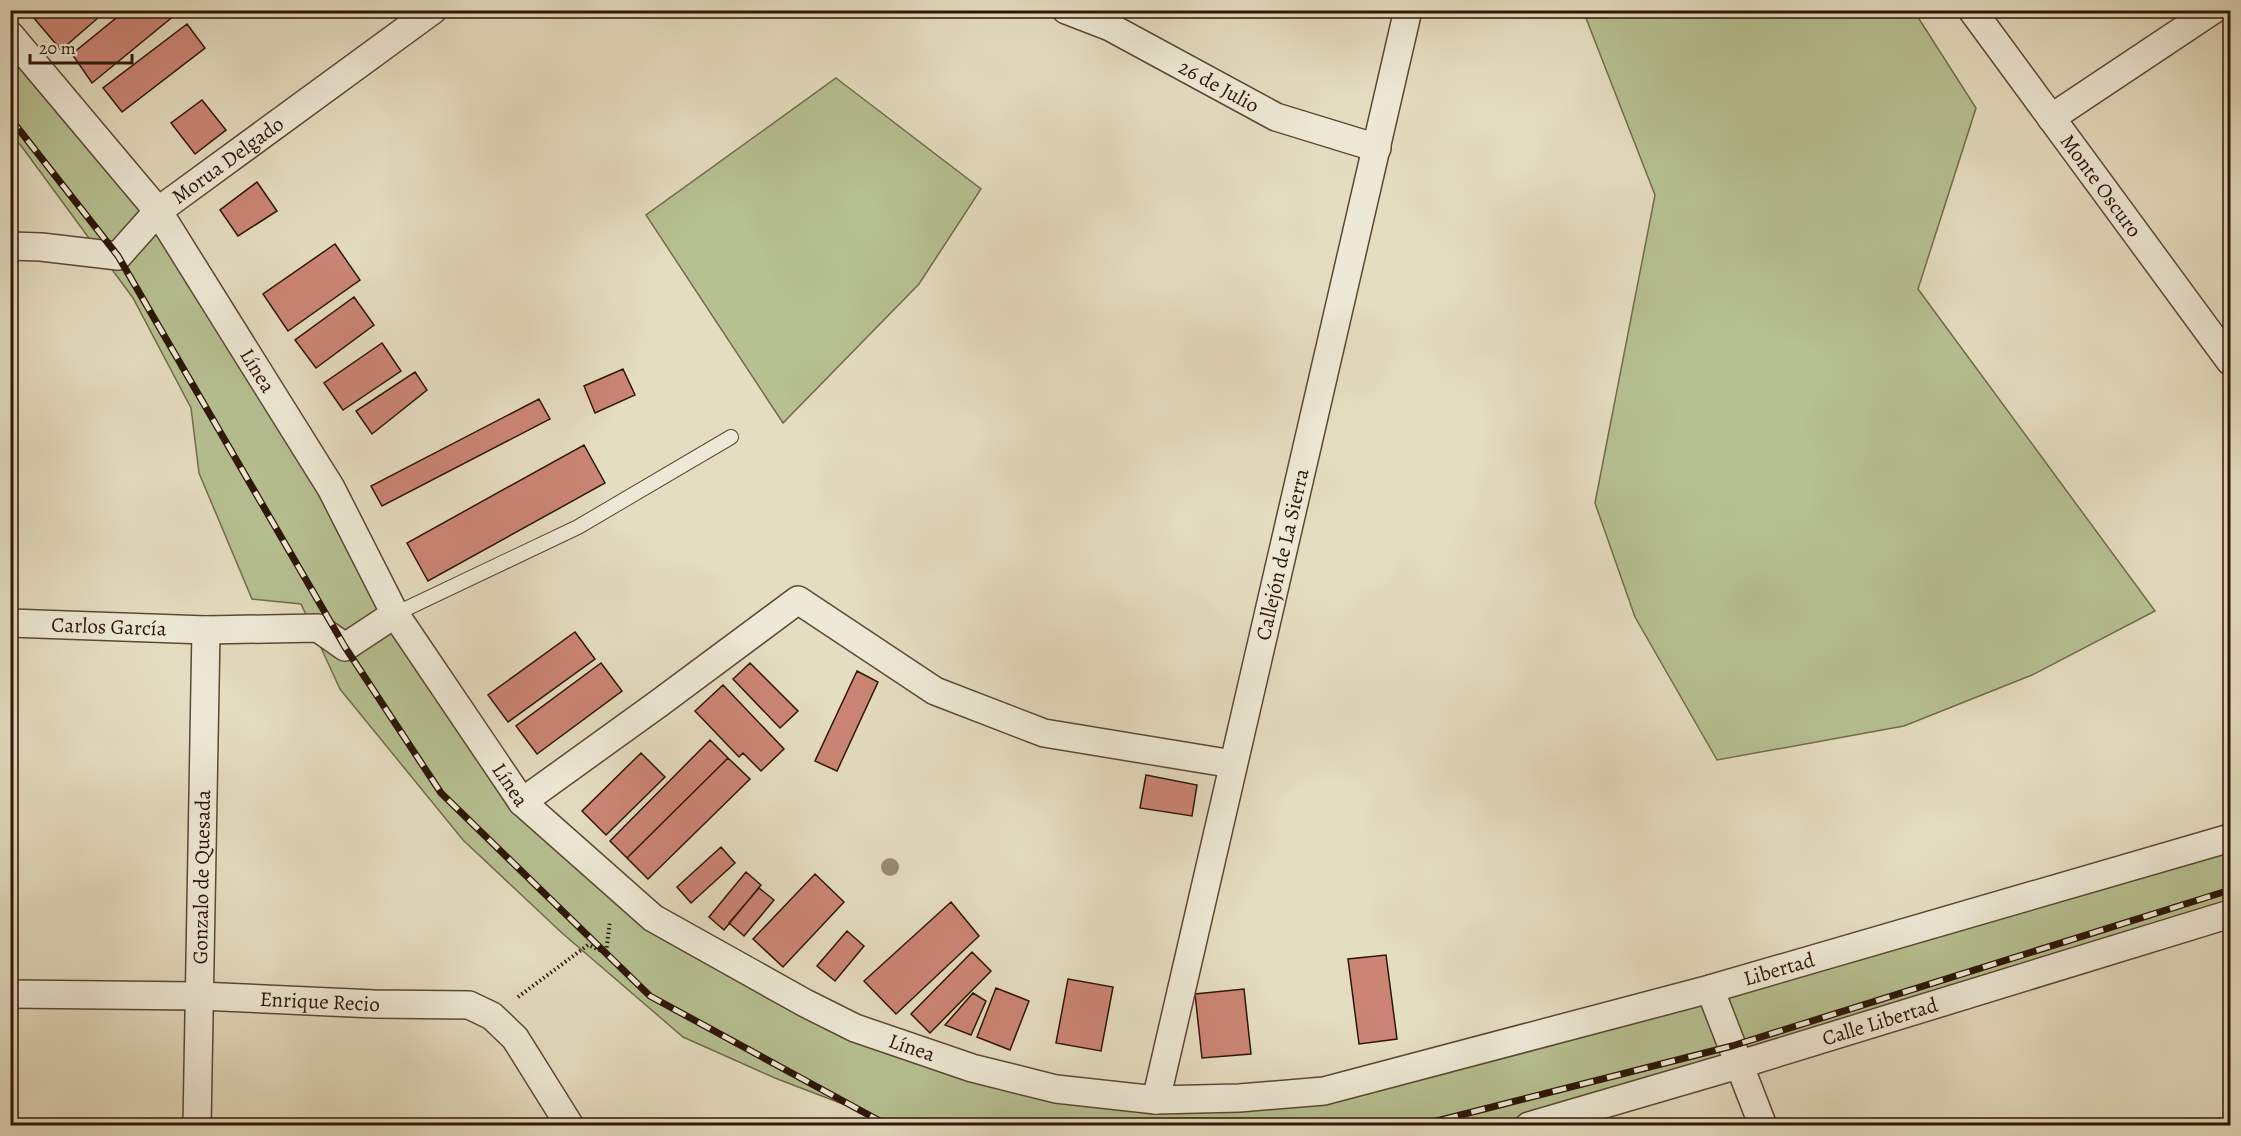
<svg xmlns="http://www.w3.org/2000/svg" width="2241" height="1136" viewBox="0 0 2241 1136" font-family="Alegreya,serif">
<style>
.green{fill:#b6c091;stroke:#726b4c;stroke-width:1.5}
.building{fill:#cc8575;stroke:#2e1606;stroke-width:1.5}
.lines{fill:none;stroke-linecap:round;stroke-linejoin:round}
.service-casing{stroke:#5c4834;stroke-width:16}
.minor-casing{stroke:#5c4834;stroke-width:30}
.path{stroke:#2e1606;stroke-width:4;stroke-dasharray:1.5 3;stroke-linecap:butt}
.service{stroke:#eee9d6;stroke-width:14}
.minor{stroke:#eee9d6;stroke-width:27}
.rail-casing{stroke:#2e1606;stroke-width:7}
.rail{stroke:#eee9d6;stroke-width:4.5;stroke-dasharray:14;stroke-linecap:butt}
.tree{fill:#978c71}
.labels{text-anchor:middle;dominant-baseline:central;stroke-width:6;stroke-linejoin:round;paint-order:stroke}
.street-label{font-size:21px;fill:#2e1606;stroke:#eee9d6}
</style>
<rect width="100%" height="100%" fill="#e5ddc0"/>
<filter id="stains"><feTurbulence type="fractalNoise" baseFrequency=".00333" numOctaves="4"/><feColorMatrix values="0 0 0 0 .2 0 0 0 0 .09 0 0 0 0 .02 0 0 0 .5 -.17"/></filter>
<radialGradient id="worn" r=".72"><stop offset=".6" stop-color="#630" stop-opacity="0"/><stop offset="1" stop-color="#630" stop-opacity=".3"/></radialGradient>
<path class="green" d="M1588 10 1914 11 1976 108 1918 289 2155 611 2032 675 1904 726 1717 760 1635 617 1595 503 1655 195 1584 13Z
M10 35 158 211 522 802 653 918 805 1003 1056 1089 1324 1091 2230 838V914L1529 1125 919 1126 887 1121 775 1078 683 1037 562 933 463 840 340 689 301 604 252 599 199 473 191 408 133 298 22 147 11 134Z
M836 78 981 189 919 284 783 423 646 215Z"/>
<path class="building" d="M41 10H107L61 50 33 17Z
M126 10H142L144 13 146 10H181L92 83 72 54Z
M187 24 205 48 122 112 103 88Z
M202 100 226 130 195 154 171 123Z
M257 182 277 211 238 236 220 210Z
M335 244 360 280 288 331 263 294Z
M354 297 374 325 316 368 295 340Z
M382 343 401 371 343 410 324 383Z
M623 369 635 395 595 413 584 386Z
M415 372 427 390 372 434 356 411Z
M539 399 550 419 382 506 371 486Z
M584 445 605 483 428 581 407 543Z
M575 632 595 659 508 722 488 695Z
M601 663 622 691 537 754 516 726Z
M750 663 798 711 780 728 733 679Z
M857 671 878 682 837 771 815 761Z
M723 685 784 749 761 771 743 753 739 757 695 711Z
M710 740 728 758 627 858 610 841Z
M641 753 665 777 606 835 582 811Z
M728 758 750 779 648 879 627 858Z
M1146 775 1197 785 1192 816 1140 808Z
M721 847 735 863 691 903 677 887Z
M746 872 761 885 724 930 709 917Z
M815 874 844 902 783 967 753 939Z
M759 888 774 900 744 936 729 923Z
M951 902 979 936 896 1014 864 981Z
M847 931 864 946 835 981 817 966Z
M972 952 991 971 930 1033 911 1014Z
M1386 955 1397 1039 1359 1044 1348 959Z
M1068 979 1113 987 1101 1051 1056 1043Z
M996 988 1029 1001 1010 1050 977 1037Z
M1244 989 1251 1054 1202 1058 1195 994Z
M973 993 986 1001 971 1035 945 1025Z"/>
<g class="lines">
<g class="service-casing">
<path id="service" d="M395 614 578 527 731 437"/>
</g>
<g class="minor-casing">
<g id="minor">
<path id="s1" d="M1066 10 1110 27 1276 117 1377 148"/>
<path id="s2" d="M1972 10 2230 361"/>
<path id="s3" d="M10 35 158 211 331 488 395 614 522 802 653 918 805 1003 855 1028 972 1068 1056 1089 1156 1100 1239 1098 1324 1091 1710 989 2230 838"/>
<path d="M2051 118 2213 10"/>
<path id="s4" d="M10 246 41 247 118 256 158 211 433 10"/>
<path id="s5" d="M10 623 206 630 318 628 345 647 395 614"/>
<path d="M522 802 658 704 798 600 935 691 1044 733 1233 764"/>
<path d="M1710 989 1763 1126"/>
<path id="s6" d="M10 994 199 996 374 1004 469 1005 492 1016 515 1038 570 1126"/>
<path id="s7" d="M1156 1100 1408 10"/>
<path id="s8" d="M197 1126 206 630"/>
<path id="s9" d="M1529 1126 1741 1064 2230 914"/>
</g>
</g>
<path class="path" d="M518 997 588 945 606 953 610 921"/>
<use href="#service" class="service"/>
<use href="#minor" class="minor"/>
<g class="rail-casing">
<path id="rail" d="M10 118 118 256 345 647 441 793 650 996 889 1126
M1417 1126 1732 1046 2230 890"/>
</g>
<use href="#rail" class="rail"/>
</g>
<circle class="tree" cx="890" cy="867" r="9"/>
<g class="labels">
<g class="street-label">
<text stroke="none"><textPath href="#s1" startOffset="171">26 de Julio</textPath></text>
<text stroke="none"><textPath href="#s4" startOffset="255">Morua Delgado</textPath></text>
<text stroke="none"><textPath href="#s2" startOffset="218">Monte Oscuro</textPath></text>
<text stroke="none"><textPath href="#s3" startOffset="418">Línea</textPath></text>
<text stroke="none"><textPath href="#s7" startOffset="560">Callejón de La Sierra</textPath></text>
<text stroke="none"><textPath href="#s5" startOffset="99">Carlos García</textPath></text>
<text stroke="none"><textPath href="#s3" startOffset="904">Línea</textPath></text>
<text stroke="none"><textPath href="#s8" startOffset="249">Gonzalo de Quesada</textPath></text>
<text stroke="none"><textPath href="#s3" startOffset="2280">Libertad</textPath></text>
<text stroke="none"><textPath href="#s6" startOffset="310">Enrique Recio</textPath></text>
<text stroke="none"><textPath href="#s9" startOffset="366">Calle Libertad</textPath></text>
<text stroke="none"><textPath href="#s3" startOffset="1390">Línea</textPath></text>
</g>
</g>
<rect width="2241" height="1136" fill="none" stroke="#e5ddc0" stroke-width="36"/>
<rect x="12" y="12" width="2217" height="1112" fill="none" stroke="#2e1606" stroke-width="3"/>
<rect x="18" y="18" width="2205" height="1100" fill="none" stroke="#2e1606" stroke-width="1.5"/>
<path d="M30 54v9h102v-9" fill="none" stroke="#2e1606" stroke-width="3"/>
<text x="39" y="54" font-size="18" fill="#2e1606" stroke="#eee9d6" stroke-width="4.5" paint-order="stroke">20 m</text>
<rect width="100%" height="100%" filter="url(#stains)"/>
<rect width="100%" height="100%" fill="url(#worn)"/>
</svg>
